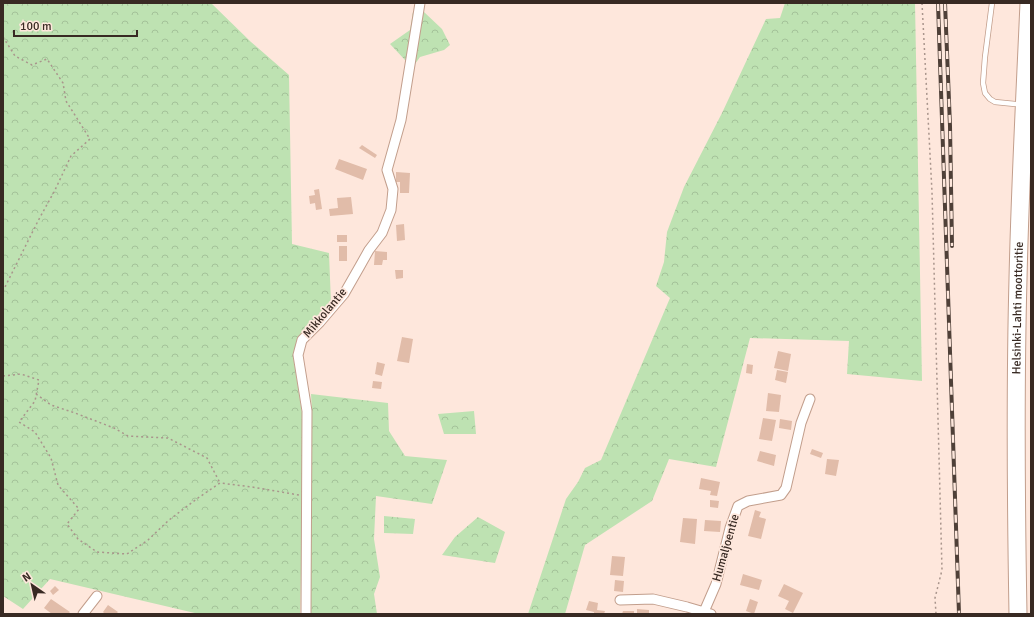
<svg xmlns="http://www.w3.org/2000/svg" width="1034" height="617" viewBox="0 0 1034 617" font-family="Signika,sans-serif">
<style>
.forest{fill:url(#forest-crowns)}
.building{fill:#e1bca9}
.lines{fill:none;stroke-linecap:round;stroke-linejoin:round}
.service-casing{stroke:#c29e8c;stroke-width:6}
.minor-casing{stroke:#c29e8c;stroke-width:11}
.motorway-casing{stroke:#c29e8c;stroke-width:19}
.path{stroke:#a9958c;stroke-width:1.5;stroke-dasharray:2 3;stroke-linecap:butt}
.service{stroke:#fff;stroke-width:4.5}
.minor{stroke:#fff;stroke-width:9}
.motorway{stroke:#fff;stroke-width:17}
.rail-casing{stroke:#4f4038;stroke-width:4}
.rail{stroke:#fee7dc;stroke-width:2.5;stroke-dasharray:8;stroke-linecap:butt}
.labels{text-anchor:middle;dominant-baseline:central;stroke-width:3.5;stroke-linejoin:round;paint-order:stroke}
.street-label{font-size:12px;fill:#382a23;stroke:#fee7dc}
</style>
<defs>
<pattern id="forest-crowns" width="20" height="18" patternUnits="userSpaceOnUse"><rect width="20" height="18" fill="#bee2b2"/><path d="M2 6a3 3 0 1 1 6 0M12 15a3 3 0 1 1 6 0" fill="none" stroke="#a4c299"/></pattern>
</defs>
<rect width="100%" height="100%" fill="#fee7dc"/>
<path class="forest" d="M3 3H211L251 42 289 75 292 244 329 253 331 303 300 337 293 355 302 413V530L300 614H199L50 579 23 609 3 596Z
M785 3H915L922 381 847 374 849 341 750 338 716 467 669 459 652 501 585 545 565 614H528L566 499 578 482 585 468 601 460 670 298 656 286 664 262 667 232 684 187 722 113 766 19 780 18Z
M413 12H424L442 29 450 45 444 50 420 57 415 64 405 60 390 44 410 30Z
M311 394 388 403 389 431 405 456 447 460 432 504 376 496 374 539 380 577 374 594 377 614H309L312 411Z
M474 411 476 434H444L438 414Z
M384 516 415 519 413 534 384 533Z
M478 517 505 532 495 563 442 555 455 537Z"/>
<path class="building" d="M362 145 377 155 375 158 359 148Z
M339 159 367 169 363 180 335 169Z
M396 172 410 173 409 193H400V182H396Z
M319 189 322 209 316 210 315 203 310 204 309 196 315 195 314 190Z
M351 197 353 214 330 216 329 209 338 208 337 198Z
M404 224 405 240 397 241 396 225Z
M337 235H347V242H337Z
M339 246H347V261H339Z
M375 251 387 252V260H383L382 265H374Z
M395 270H403V278L396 279Z
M402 337 413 339 409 363 397 361Z
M778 351 791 354 788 371 774 368Z
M377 362 385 364 382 376 375 374Z
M747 364 753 365 752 374 746 373Z
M777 370 788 372 786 383 775 380Z
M373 381 382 382 381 389 372 388Z
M768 393 781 395 779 412 766 411Z
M763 418 776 420 772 441 759 439Z
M780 419 792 421 791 430 779 428Z
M812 449 823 453 821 458 810 454Z
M760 451 776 455 774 466 757 461Z
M827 459 839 460 836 476 825 474Z
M701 478 720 482 717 496 710 495 711 491 699 489Z
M710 500 719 501 718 508 710 507Z
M755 510 761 512 759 517 766 519 761 539 748 536Z
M683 518 697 519 695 544 680 542Z
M705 520 721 521 720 532 704 531Z
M612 556 625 557 623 576 610 575Z
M743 574 762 580 759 590 740 585Z
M615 580 624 581 623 592 614 591Z
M784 584 803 593 793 613 785 609 789 601 778 596Z
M55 586 59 590 53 595 50 591Z
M51 599 70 612 68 614H52L44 608Z
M750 599 758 602 754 614 746 611Z
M589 601 598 603 597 610 605 611 604 614H594V612L586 610Z
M108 605 118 612 116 614H105L103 612Z
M637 609 649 610V614H637Z
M623 611H634V614H622Z"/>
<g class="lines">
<g class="service-casing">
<path id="service" d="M992 3 985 57 983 83 985 93 990 99 995 102 1015 104"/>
</g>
<g class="minor-casing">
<path id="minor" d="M620 600 653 599 687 607 711 614
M83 614 97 596
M306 614 307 411 298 355 302 340 320 322 344 294 360 266 369 250 382 233 391 210 393 189 387 170 401 120 420 3
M703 614 716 584 730 528 738 506 748 501 781 495 786 488 801 423 810 399"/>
</g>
<g class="motorway-casing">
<g id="motorway">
<path id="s1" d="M1018 614C1016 502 1015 391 1018 279 1020 187 1025 95 1029 3"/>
</g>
</g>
<path class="path" d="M922 3 932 192 942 570 935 598 936 614
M3 37 15 56 32 65 47 59 63 83 66 101 90 139 71 156 55 190 38 221 3 291
M3 376 21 374 39 380 35 401 19 422 35 432 51 458 58 485 79 509 67 524 78 539 97 552 127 554 148 540 169 520 198 498 220 483 252 487 299 495
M36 394 51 405 75 413 114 428 128 436 168 438 207 458 220 483"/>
<use href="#service" class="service"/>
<use href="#minor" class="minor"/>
<use href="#motorway" class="motorway"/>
<g class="rail-casing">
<path id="rail" d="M938 3 959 614
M945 3 950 126 952 246"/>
</g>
<use href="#rail" class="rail"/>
</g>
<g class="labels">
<g class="street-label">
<text stroke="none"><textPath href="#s1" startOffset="306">Helsinki-Lahti moottoritie</textPath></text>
<text transform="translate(325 313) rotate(-50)">Mikkolantie</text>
<text transform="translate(726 548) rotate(-74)">Humaljoentie</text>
</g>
</g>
<rect width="1034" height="617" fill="none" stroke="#382a23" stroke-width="8"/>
<g transform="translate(32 585) rotate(326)" stroke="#fee7dc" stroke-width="3" paint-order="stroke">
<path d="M0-3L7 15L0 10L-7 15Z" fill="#382a23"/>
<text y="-6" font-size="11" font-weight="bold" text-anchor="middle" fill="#382a23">N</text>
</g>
<path d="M14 30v6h123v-6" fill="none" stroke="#382a23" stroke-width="2"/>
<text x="20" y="30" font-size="12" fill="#382a23" stroke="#fee7dc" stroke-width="3" paint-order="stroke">100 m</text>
</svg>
